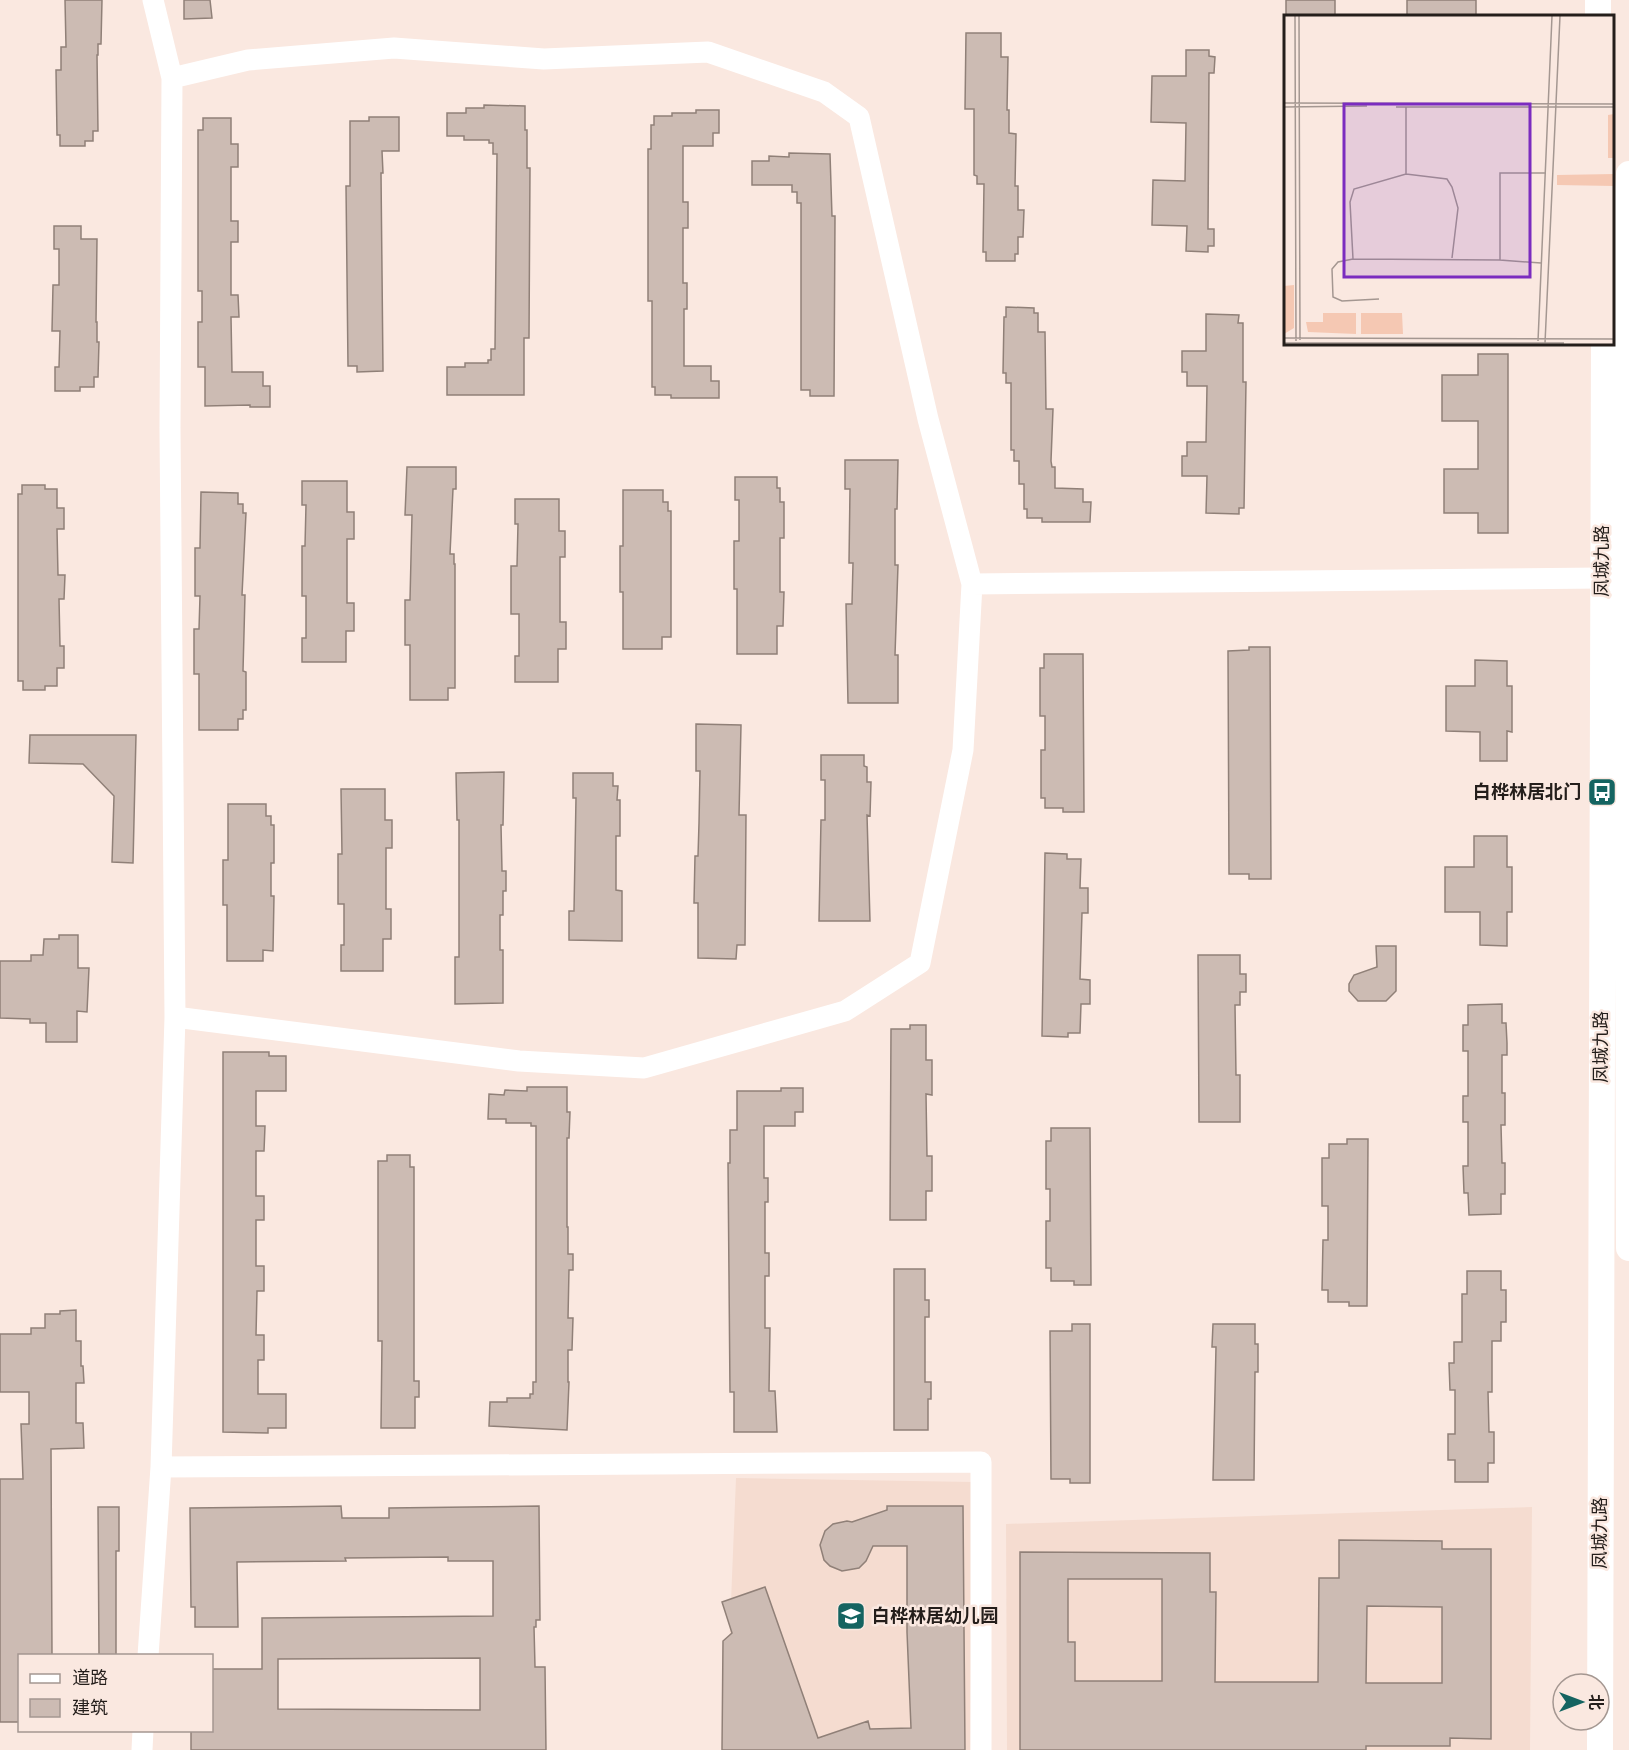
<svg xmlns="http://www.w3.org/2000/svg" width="1629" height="1750" viewBox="0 0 1629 1750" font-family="'Fira Sans','Noto Sans SC',sans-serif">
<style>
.built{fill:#f5dcd0}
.building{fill:#ccbbb3;stroke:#908078;stroke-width:1.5;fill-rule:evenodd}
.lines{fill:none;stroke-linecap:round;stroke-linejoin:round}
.minor{stroke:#fff;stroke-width:21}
.tertiary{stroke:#fff;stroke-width:26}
.labels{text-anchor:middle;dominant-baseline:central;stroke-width:5;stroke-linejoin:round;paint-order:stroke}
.street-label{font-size:18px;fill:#241e1b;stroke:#fae8e0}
.poi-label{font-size:18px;font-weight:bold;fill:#241e1b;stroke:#fae8e0;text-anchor:end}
.inset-road{fill:none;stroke:#a49791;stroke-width:1.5}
.view{fill:#7b2cbf;fill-opacity:0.15;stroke:#7b2cbf;stroke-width:3}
.inset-edge{fill:none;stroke:#241e1b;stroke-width:3}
</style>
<rect width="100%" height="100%" fill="#fae8e0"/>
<path class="built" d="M736 1478 973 1482 970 1750H725Z
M1532 1507 1530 1750H1007L1006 1524Z"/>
<path class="building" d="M65 0H102L101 44H98V55H97L98 131H93V141H85V146H60V135H57L56 70H61V47H66Z
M184 0H210L212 18 184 19Z
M1286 0H1335V16H1286Z
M1407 0H1476V16H1407Z
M966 33H1001V57H1008L1007 110H1009V133L1016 134 1015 186H1018V210H1024L1023 237H1018V254H1015V261H986V252H983L984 184H977V176L974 175V109H965Z
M1186 50H1209V56L1215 57 1214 73H1209L1208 229H1214V246H1208V252L1186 251 1187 226 1152 225 1153 180 1185 181 1186 123 1151 122 1152 76H1186Z
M484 105 525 106V130H527V168H530L529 338H524V395H447V367H465V363H488V360H491V349H495L497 154H493V143H489V140H464V136H447V113H466V108H484Z
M696 110H719V133H713V146H683V202H688V228H683V283H687V309H684V366H711V381H719V398H671V395H655V387H652V301H648V149H651V125H654V116H672V113H696Z
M369 117H399V151H382L383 173H381L383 371 357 372V366H348L346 186H350V121H369Z
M203 118H231V144H238V167H231V221H238V242H231V295H238L239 317H231L232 372H263V386H270V407H250V405L205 406V367H198V322H202V291H198V130H203Z
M789 153 830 154 832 216H835L834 396H810V390H801V203H797V192H792V185H752V161H769V156L789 157Z
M54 226H81V239H97L96 322H97V342H99L98 377H94V387H80V391H55V367H59L60 331H52L53 285H59V249H54Z
M1006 307 1034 308V313H1038V332H1045L1046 409H1053L1051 461 1052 467H1055V488L1083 489V502H1091L1090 522H1042V518H1027V509H1024V484H1019V461H1014V450H1011V383H1006V373H1003L1004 317H1006Z
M1206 314 1239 315 1238 323H1243V382H1246L1244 508H1239V514L1206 513 1207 476H1182V456H1187V442H1206L1207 386H1187V372H1182V351H1206Z
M1478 354H1508V533H1478V513H1444V469H1478V421H1442V375H1478Z
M845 460H898L897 509H895V565H898L895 655H898V703H848L846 604H852L853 563H849L850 489H845Z
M407 467H456V489H453L450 554H454V564H455V688H448V700H410V645H405V600H410L412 515H405Z
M735 477H777V488H780V502H784V538H780V592H784L783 626H777V654H737V589H734V541H739V500H735Z
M302 481H347V512H354V539H347V603H354V631H346V662H302V638H306V596H302V546H305L306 505H302Z
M22 485H45V489H57V508H64V529H57L58 575H65L64 599H59L60 646H64V668H57V686H45V690H23V681H18V494H22Z
M623 490H663V502H668V511H671V637H662V649H623V592H620V546H623Z
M201 492 238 493V504H243V513H246L242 595H245L243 671 246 672V710H243V719H238V730H199V674H194V629H199L200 596H195V548H200Z
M515 499H559V531H565V557H560V622H566V649H558V682H515V656H519V614H511V566H517L518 524H515Z
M1249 647H1270L1271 879H1249V874H1229L1228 651 1249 650Z
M1044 654H1083L1084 812H1063V808H1045V798H1041V750H1045V716H1040V668H1044Z
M1475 660 1507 661V686H1512V732L1507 731V761H1480V732L1446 731V686H1475Z
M696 724 741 725 739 815H746L745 945H737L736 959 698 958V903H694L695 856H698L699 823 700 771H696Z
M30 735H136L133 863 112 862 114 796 83 764 29 763Z
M821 755H864V766L867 767V782H871L870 816 867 815 870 921H819L821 820H825V780H821Z
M504 772 503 825H501L502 871H506V891H503V915H500V950H503V1003L455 1004V957H459V820H457L456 773Z
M573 773H613V786H618L617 800H620V836H616V890L622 891V941L569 940V911H574L576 798H573Z
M341 789H385V820H392V848H386V909H391V939H383V971H341V945H344V904H338V854H342Z
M228 804H266V816H271V825H274V863H271V896H274L273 951 263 950V961H227V905H223V860H228Z
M1474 836H1507V867H1512V912H1507V946L1480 945V912H1445V867H1474Z
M1045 853 1067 854V859H1081L1080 888H1088V913H1082L1080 979 1090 980V1004H1081L1080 1033H1068V1037L1042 1036Z
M59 935H78V968H89L87 1012 77 1011V1042H46V1023H30V1019L0 1018V961H31V955H43L44 939H59Z
M1376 946H1396V991L1386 1001H1358L1349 991V984L1354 975 1377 967Z
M1198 955H1240V974H1246V992H1240V1005H1235L1236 1075H1240V1122H1199Z
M1502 1004V1023H1506L1507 1043V1055H1502V1093H1505V1125H1501L1502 1163H1505V1194H1501V1214L1469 1215 1468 1193H1464L1463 1166H1468V1122H1463V1096H1468V1051H1463V1025H1468V1005Z
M910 1025H926V1060H932V1095L926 1094 927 1156H932V1191H926V1220H890L891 1029H910Z
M223 1052H269V1056H286V1091H256V1126H265L264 1151H256V1196H264V1220H256V1266H264V1291H257L256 1335H264V1360H258V1394H286V1428H268V1433L223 1432Z
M527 1087H567V1112H570L569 1138H567V1227H568V1254H573V1270H569L568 1318H573L572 1350H568V1382H569L567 1430 489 1426 490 1402H507V1398H530V1394H533V1382H536V1126H531V1123H506V1119H488L489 1094 504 1095 505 1090 527 1091Z
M781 1088H803V1112H795V1126H764V1178H768V1202H765V1253H769V1276H765V1328H770L769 1391H775L777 1432H734V1392H730L728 1163H730V1130H737V1091H781Z
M1051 1128H1090L1091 1285H1074V1281H1051V1268H1046V1221H1050V1189H1046V1141H1051Z
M1347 1139H1368L1367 1306H1349V1302H1328V1290H1322L1323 1240H1328V1206H1322V1158H1329V1144H1347Z
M387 1155H410V1167H414V1381H419V1397H415V1428H381L382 1341H378V1161H387Z
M894 1269H925V1300H929V1317H925V1382H931V1399H928V1430H894Z
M1467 1271H1501V1290H1506V1322H1501V1341H1492V1392H1488L1489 1432H1494V1463H1488V1482H1455V1460H1448V1434H1455V1390H1450L1449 1363H1454V1342H1462V1294H1467Z
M76 1310V1341H81V1366H83L84 1383H76V1423H83L84 1448 51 1449 52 1656H20V1722H0V1479H23L21 1424H29V1392H0V1334H31V1328H45V1314H60V1311Z
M1072 1324H1090V1483H1070V1479H1051L1050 1331H1072Z
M1213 1324H1255V1344H1258V1372H1255L1254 1480H1213L1216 1347H1212Z
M341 1506 342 1518H389V1508L539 1506 540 1620H536V1627H534L535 1667H545L546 1750H191V1731H212V1669H262V1618L493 1616V1561H448V1557L345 1558 346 1561 237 1562 238 1627H195V1607H191L190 1508ZM480 1658V1710L278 1709V1659Z
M887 1506H963L965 1750H722L723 1641 732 1633 722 1602 765 1587 818 1738 868 1721 870 1729 911 1728 907 1632V1546H873L866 1561 859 1568 842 1571 830 1566 824 1560 820 1545 825 1531 833 1524 847 1521 852 1522 887 1510Z
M98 1507H119V1551H116V1656H99Z
M1339 1540 1442 1541V1549H1491V1739L1450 1738V1746H1366V1750H1020V1552L1210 1553V1592H1216L1215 1682H1318L1319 1578H1339ZM1068 1579H1162V1681H1075V1642H1068ZM1367 1606 1442 1607V1683H1366Z"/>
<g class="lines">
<path class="minor" d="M153 0 172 78 170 428 175 1017 161 1467
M172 78 248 60 394 48 544 59 708 52 824 92 859 117 928 419 972 584 963 750 920 963 845 1011 644 1068 519 1061 175 1017
M972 584 1602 578
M148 1656 161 1467 981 1462V1750
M142 1750 143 1730"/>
<path class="tertiary" d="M1598 0V16
M1629 174 1626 221 1629 1248
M1600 1750 1604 344"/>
</g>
<defs>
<g id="bus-square" transform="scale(1.5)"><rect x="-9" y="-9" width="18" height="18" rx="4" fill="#156461" stroke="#fae8e0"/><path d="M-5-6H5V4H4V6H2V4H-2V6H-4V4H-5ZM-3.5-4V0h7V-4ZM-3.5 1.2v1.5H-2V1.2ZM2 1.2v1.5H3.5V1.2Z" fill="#fff"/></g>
<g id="school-square" transform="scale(1.5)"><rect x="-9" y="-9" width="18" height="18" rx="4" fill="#156461" stroke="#fae8e0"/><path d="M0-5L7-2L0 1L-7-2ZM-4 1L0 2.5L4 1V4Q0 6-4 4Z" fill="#fff"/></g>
</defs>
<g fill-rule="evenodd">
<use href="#bus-square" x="1602" y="792"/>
<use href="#school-square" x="851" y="1616"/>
</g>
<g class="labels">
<g class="street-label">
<text transform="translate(1602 561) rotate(-90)">凤城九路</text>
<text transform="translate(1601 1047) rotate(-90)">凤城九路</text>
<text transform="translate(1600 1533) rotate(-90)">凤城九路</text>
</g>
<g class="poi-label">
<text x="1581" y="792">白桦林居北门</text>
<text x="872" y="1616" text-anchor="start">白桦林居幼儿园</text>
</g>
</g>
<g transform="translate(1284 15)">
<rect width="330" height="330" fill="#fae8e0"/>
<path d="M330 99V143H324V100ZM330 159V171L273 170V160ZM10 270V313L0 319V271ZM39 298H72V319L24 317 22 307H39ZM77 298H118L119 319H77Z" fill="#f5c8b3"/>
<path class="inset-road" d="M11 1 12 326M15 1 16 325M0 88 330 89M0 92 83 91M112 92H330M122 92V159M69 244 66 187 70 174 122 159 163 164 168 172 174 193 168 243M257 248 216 245V158H262M95 284 58 286 49 282 48 254 54 247 69 244 216 245M0 323 330 324M254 326 268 1M0 328H280M261 328 276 1"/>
<path class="view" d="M60 89H246V262H60Z"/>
<rect width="330" height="330" class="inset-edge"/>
</g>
<rect x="18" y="1654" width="195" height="78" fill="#fae8e0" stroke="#a49791" stroke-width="1.5"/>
<rect x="30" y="1674" width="30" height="9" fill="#ffffff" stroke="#a49791" stroke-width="1.5"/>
<text x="72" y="1684" font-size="18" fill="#241e1b">道路</text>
<rect x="30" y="1699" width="30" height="18" fill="#ccbbb3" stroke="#a49791" stroke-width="1.5"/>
<text x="72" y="1714" font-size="18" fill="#241e1b">建筑</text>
<g transform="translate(1581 1702) rotate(90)"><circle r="28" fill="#fae8e0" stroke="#a49791" stroke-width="1.5"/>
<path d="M0-4.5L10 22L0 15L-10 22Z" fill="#156461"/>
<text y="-9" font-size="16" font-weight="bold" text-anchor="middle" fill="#241e1b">北</text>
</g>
</svg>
